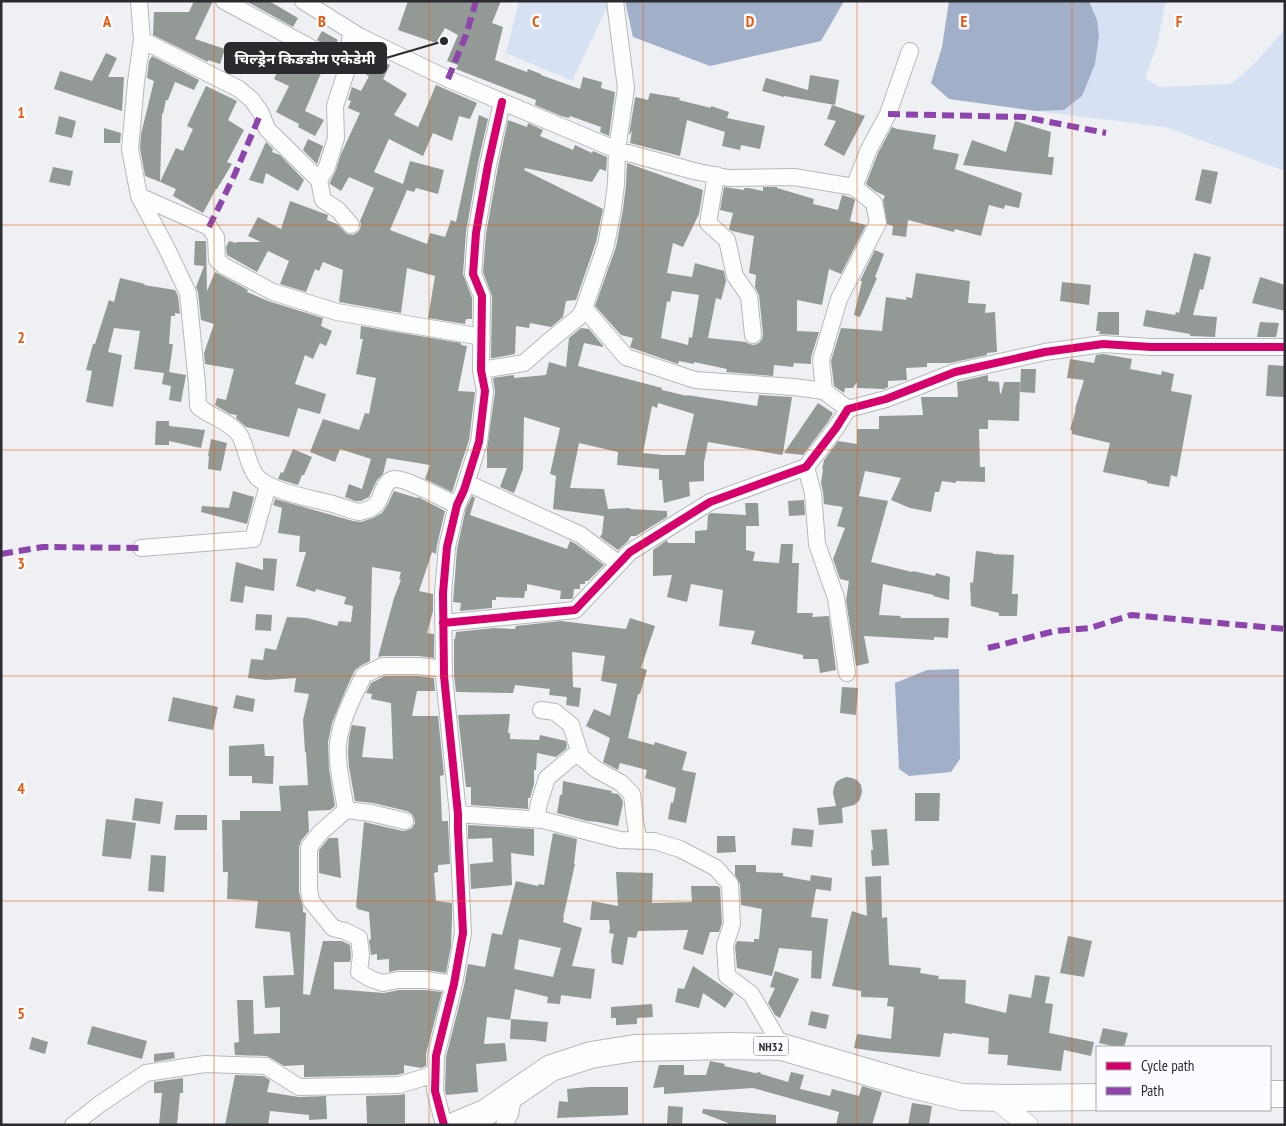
<svg xmlns="http://www.w3.org/2000/svg" width="1286" height="1126" viewBox="0 0 1286 1126" font-family="'PT Sans Narrow','Noto Sans Devanagari',sans-serif">
<style>
.green{fill:#d6e1f3}
.water{fill:#a1afc8}
.building{fill:#939994;fill-rule:evenodd}
.lines{fill:none;stroke-linecap:round;stroke-linejoin:round}
.minor-casing{stroke:#b6b8bb;stroke-width:18}
.tertiary-casing{stroke:#b6b8bb;stroke-width:21}
.primary-casing{stroke:#b6b8bb;stroke-width:28}
.minor{stroke:#fcfdfd;stroke-width:16}
.tertiary{stroke:#fcfdfd;stroke-width:20}
.primary{stroke:#fcfdfd;stroke-width:26}
.quiet{stroke:#8e44ad;stroke-width:6;stroke-dasharray:12 6;stroke-linecap:butt}
.cycleway-casing{stroke:#fafcff;stroke-width:11}
.cycleway{stroke:#d6006c;stroke-width:8}
.grid{fill:none;stroke:#e8590c;stroke-width:1;stroke-opacity:0.55}
.labels{text-anchor:middle;dominant-baseline:central;stroke-width:5;stroke-linejoin:round;paint-order:stroke}
.shield{fill:#fafcff;stroke:#686a6d;stroke-width:1}
.shield-label{font-size:12px;font-weight:bold;fill:#2a2b2e}
.grid-label{font-size:16px;text-anchor:middle;font-weight:bold;fill:#e8590c;stroke:#fafcff;stroke-width:5;stroke-linejoin:round;paint-order:stroke}
.leader{fill:none;stroke:#2a2b2e;stroke-width:2}
.callout-dot{fill:#2a2b2e;stroke:#fafcff;stroke-width:2}
.callout{fill:#2a2b2e;stroke:#2a2b2e;stroke-width:2}
.callout-label{font-size:15px;text-anchor:middle;font-weight:bold;fill:#fff}
</style>
<rect width="100%" height="100%" fill="#eef0f3"/>
<path class="green" d="M519 1H610L572 81 506 53Z
M1089 1H1167L1164 8 1158 42 1145 78 1159 87 1231 84 1253 65 1285 29V171L1165 127 1036 111 1064 110 1097 20Z"/>
<path class="water" d="M625 1H844L821 41 710 66 633 37Z
M949 1H1089L1097 20 1099 35 1095 64 1082 96 1064 110 1036 111 949 99 931 83 942 47Z
M959 669 960 759 951 772 909 776 899 769 895 683 927 670Z"/>
<path class="building" d="M194 1H213L195 39 225 49 220 64 208 60V62L153 35 154 12H189Z
M246 1H269L298 18 293 27Z
M408 1H501L492 23 503 27 495 60 527 72 528 69 541 74V75L580 89 583 77 602 82 601 88 615 92 609 136 600 132 601 127 570 116 569 118 561 116 535 105 536 100 456 69 458 65 447 61 458 35 445 28 436 43 398 30Z
M322 31 338 40 332 49 317 40Z
M361 51 390 65 383 79 407 94 394 115 418 127 436 85 477 103 470 119 459 116 452 141 433 133 423 156 389 139 374 172 403 184 410 161 444 170 438 194 416 188 414 192 407 190 390 230 427 244 430 233 445 237 451 220 456 222 479 115 488 119 478 163 466 232 463 274 472 298V319H466L465 324 428 318 435 276 407 268 401 313 339 302 343 270 323 262 319 271 315 269 306 292 280 284 289 261 268 251 257 272 227 255 226 247 229 241 236 243 237 242H261L248 236 258 217 281 229 290 201 328 215 327 220 337 224 347 234 353 235 358 232 360 229 361 224 360 221 374 188 349 177 341 191 330 184V182L336 170 341 154 360 113 348 108 351 101 348 100 352 87 361 91 369 76 357 70 358 56Z
M106 53 117 58 108 77H124L122 111 54 89 60 71 92 81Z
M152 56 199 80 194 90 175 82 168 100H166L163 114 162 113 160 182 145 176 140 148 141 134 154 81 147 78 149 61Z
M285 56 321 73 305 111 324 120 315 136 298 127 299 124 276 112 289 86 274 79Z
M810 75 839 80 835 105 784 96V97L762 91 766 78 808 90Z
M206 86 237 101 228 120 244 130 227 162 232 164 217 189H216L203 213 173 196 176 189 160 182 176 148 183 151 193 129 187 126Z
M650 93 680 98 679 100 711 108V106L729 112 727 118 765 126 760 149 741 145 740 150 722 146 725 132 687 120 680 156 630 143 632 131 629 135 635 98 636 97 648 100Z
M832 105 865 116 844 156 824 145 836 121 827 119Z
M59 116 76 121 72 138 55 134Z
M508 120 527 127 528 123 543 130 540 136 573 150 575 145 592 153 593 151 607 157 606 171 600 169 592 182 525 168 524 170 603 209 596 242 576 300 566 301 563 317 551 327 530 323 529 328 516 326 515 354 493 358H491L492 296 483 272 486 234 498 167Z
M1015 121 1051 132 1048 157H1054L1052 175 963 165 972 140 1006 152Z
M892 127 897 129 936 135 933 149 959 154 955 169 1022 193 1019 208 1005 205 1004 209 989 205 981 236 955 229 954 232 908 220 906 237 892 235 893 226 887 224 883 200 885 196 875 191 866 184 878 153Z
M104 128 121 133 120 143H104Z
M308 139 323 146 317 164 303 150Z
M266 142 273 149 272 152 280 155 304 180 298 191 266 173 263 184 249 180Z
M627 163 703 190 699 214 683 247 673 243 667 273 692 277 695 263 724 271 726 281 721 300 716 298 708 338 746 342 749 344 754 345 759 343 762 339 763 334 759 295 755 287 756 275 749 273 754 236 732 231 729 229 733 213 720 210 724 187 744 190V188H749L763 191V187H777V188L814 199 813 204 838 210 842 195 852 198 855 200 850 221 866 225 841 274 829 269 822 305 797 300V331L819 332 811 357V364L794 363 793 367 774 365 773 376 726 372 727 369 694 362V364L679 361 678 364 632 348 630 347 633 338 621 335 595 306 616 247 623 209 626 185ZM672 291 699 295 692 338 689 337 688 345 661 338 667 301 670 302Z
M53 167 73 171 70 186 49 182Z
M1202 169 1218 172 1211 204 1195 200Z
M195 241H206L207 291 215 272 248 290 247 292 268 301 323 318 321 326 332 331 326 346 320 343 313 359 305 355 295 384 326 394 320 414 298 408 289 437 246 427 236 418 237 415 230 414 215 405 217 398 226 400 234 369 205 364 204 353 214 324 201 320 198 292 196 287 204 266 194 265Z
M875 250 884 254 875 277 877 278 860 317 854 315 862 281H860Z
M1194 253 1211 257 1203 290 1200 289 1193 315 1217 317 1215 337 1190 336V334L1143 326 1146 310 1175 315 1176 312 1179 313Z
M916 273 970 281 968 303 986 304 985 313 995 312 997 352 987 353V355L950 363H927V367L906 368 907 380 888 381V387L884 389 857 388V382L853 388H845L844 393 834 386 831 361 841 328 882 331 886 297 906 300V297L912 298Z
M1260 277 1285 285V311L1252 303Z
M120 278 145 284 144 285 175 290 178 296 180 314 175 313V316H171L169 344H173L169 372 186 375 181 402 169 400 171 386 162 384 164 373 134 369 140 331 114 328 108 352 122 355 113 407 86 402 92 371 86 370 93 344H95L109 300 114 302Z
M1062 282 1091 285 1089 305 1060 301Z
M1098 312H1119V335L1099 334 1100 331H1096Z
M1260 322 1279 323 1276 337H1257Z
M361 326 461 343V345L467 346 458 391 475 392 469 440 452 492 425 479 430 465 387 458 383 474 377 480 369 497 361 501H355L345 497 349 484 362 489 371 459 340 449 335 462 310 452 323 419 359 430 365 413 369 414 376 378 356 374 363 339H360Z
M581 328 589 329 603 346V347L584 343 578 366 662 388V390L687 396V395L757 406 759 395 792 397 783 453 782 455 708 442 704 462V481L689 482 690 496 664 503 662 480H659V469L617 465 618 452 579 443 570 488 604 489 608 509 630 508V509L667 511V517L636 536H631L628 541 618 550 600 537 602 534 604 516 553 509 556 476 550 474 560 428 524 417 523 469 514 493 500 487 507 468H487V449L495 392 493 378 514 375V378L546 375 549 362 566 367 569 338ZM658 403 694 414 685 455H663L643 453 652 406 657 408Z
M1103 354 1132 359 1130 369 1161 375 1162 371 1174 374 1171 391 1192 395 1177 477 1171 475 1169 487 1147 483V481L1103 472 1110 443 1072 434V430H1070L1076 409H1075L1084 380 1067 378 1070 359 1094 363 1096 355Z
M1268 365 1285 366V397L1266 396Z
M1021 369H1036L1035 393 1020 392Z
M988 375V381L999 382 1000 393 1001 394 1004 382H1020L1019 421 988 420V429H979L980 467H985V482L956 481V483L942 481 939 492H935L931 512 910 508 891 500 901 478 865 471 859 496 888 501 871 562 912 572 913 571 935 576 936 573 950 577 949 600 933 596 934 595 883 584 879 615 901 616 900 618H949L948 638 934 637V640L864 636 869 663 856 666 846 600 849 581 840 579 833 559 845 528 837 526 843 507 824 504 823 492 821 483 823 469H822L824 460 838 441 857 444V429H879V416L923 415 921 397H958L957 382Z
M818 403 833 413 828 422 803 455 784 453Z
M156 421H169V426L205 430 201 448 169 441V445H155Z
M211 439 227 443 221 471 208 469 209 456H208Z
M293 449 312 457 304 475H302L298 485 278 479 281 472 283 473Z
M233 491 254 497 247 524 201 512 202 506 229 508Z
M394 491 417 498 418 497 445 511 437 545 436 554 432 552 419 591 433 594V611L427 633 434 634V658L419 656H383L378 657 394 598 401 580 399 579 401 572 372 567 370 661 360 666 355 670 346 689 332 723 328 742 329 769 335 806 330 810 308 811 309 831 301 841 299 847V892L303 907V912L306 913 303 994 310 995 323 941H342L350 945 351 955 350 962H334V989L384 993 399 990H425L442 992 426 1054V1066L421 1068 404 1065V1073L397 1075 304 1077V1065L284 1066 271 1058 266 1056 235 1055 234 1043 239 1042 237 1000H253L254 1034 280 1033V1007L265 1008 263 976 294 975 290 932 255 928 258 901 227 899 228 872H223L222 820H240V811H281L279 786 308 785 306 752H305L303 720 309 694 294 692 296 678 267 680 248 678 251 659 263 660 265 648 276 650 287 617 307 618 337 626 339 621 351 622 353 606 344 604 346 597 316 589 315 592 296 586 306 552H299L300 536 278 533 282 508 273 505 275 499 353 521 361 522 373 518 382 513 388 504Z
M472 496 475 498 470 515 567 549 570 541 576 544 604 565 588 581H585V584H580V589H574L573 597 572 599H560L561 591 527 584V591H525L524 598 496 597V600H492V608L460 611 461 603 453 602 457 549 466 508Z
M804 500 805 515 789 516 788 501Z
M745 503H758L759 526H746V550L755 552 753 561 779 563 781 544H793L792 563H799L797 613H813L812 617 829 616 836 670 820 673 818 659H803V655L751 644 755 631 719 626 723 590 691 584 687 602 667 597 672 575 653 576V550L667 540 668 543H695V531L707 530 708 515 711 513 746 515Z
M976 551 993 553V554L1014 555 1012 594H1018L1017 616H999V613L971 606 970 582 973 583Z
M263 558 277 559 274 591 245 586 243 603 230 601 236 562 263 570Z
M256 614 272 615 271 631 255 630Z
M630 618 655 626 641 668 647 670 640 694H638L628 738 654 745 655 742 687 752 682 770 696 773 686 823 668 819 671 802 673 803 676 788 645 778 647 770 620 763 618 770 603 762 610 738 586 726 594 709 610 716 617 684 601 681 605 656 572 652 573 687 581 688 579 707 566 705 567 697 549 695 550 689 515 685 513 693 456 692 454 675V639H455L456 632 494 628 515 629 516 626 561 621 626 629Z
M385 676H418L434 678 435 691H417L412 716H438L444 775 440 776 442 821H448L450 864 438 865V872L434 873 436 901 452 903V919L451 946 446 973 426 970H398L389 972V959L377 960V954L371 955 369 940 371 939 369 912 357 909 358 908 356 907 364 822 403 831 408 830 412 828 415 823 414 818 412 814 407 811 373 803 355 801 349 767 348 752 349 737 352 725 366 727 362 757 393 759 391 703 371 699 372 694 366 693 371 683Z
M842 687 858 688 856 715 840 713Z
M236 695 255 699 253 712 233 708Z
M173 697 218 707 213 730 168 721Z
M510 714 508 733H510V739L539 740 540 735 566 741 567 745 566 749 556 757 537 753 536 770H534V784L530 798H528V809L471 805V787H466L458 715Z
M264 744 265 756H274L273 784 252 783V776H229V746Z
M846 777 852 778 857 780 861 785 862 791 861 796 859 801 854 805 842 808 843 823 819 825 817 808 836 806 833 793 834 787 836 782 841 779Z
M563 781 612 791 611 793 618 794 622 799 623 803 618 826 598 822 587 821 557 813 560 795H562Z
M915 793H940L939 821H915Z
M135 798 163 802 160 824 132 820Z
M176 815H207V830H174Z
M106 819 136 823 131 859 102 856Z
M468 825 534 829V856L511 853 512 885 471 889 470 864 493 862 492 838 468 839Z
M793 828 814 830 812 847 791 845Z
M887 829 889 865 872 866 871 850H873L871 830Z
M553 833 577 839 574 864H575L563 918H564L563 922 582 928 572 966 595 969 591 999 561 995 560 1004 547 1003 548 997 515 989 510 1020 487 1017 484 1044 505 1043 507 1061 476 1064 478 1092 446 1095 445 1090 446 1057 464 986 468 964 485 967 492 933 502 935 516 881 538 886 539 884 544 885ZM519 939 561 948 553 977 514 969Z
M717 836H735L736 852 717 853Z
M329 838H338L341 878 319 873V850Z
M151 855 166 856 164 892 148 891Z
M735 865H756V872L783 873V876L810 881 811 875 832 878 831 891 816 889 811 917 828 919 821 979 811 978 812 951 779 948 772 976 737 968 735 946 737 941 754 942V939H759L762 909 741 905 740 884 735 875Z
M616 872 653 873 652 903 692 902 691 886H718L720 888 722 923 719 932H710L703 955 683 949 688 930 638 931 636 938 628 937 623 965 612 963 611 950 614 934 609 933 610 928 609 920H590L592 901 618 906Z
M881 876 882 918 887 917 889 965 921 968 920 973 939 976 938 979 966 980 965 1003 1006 1013 1009 994 1031 998 1035 975 1050 977 1045 1003 1053 1004 1049 1033 1094 1042 1091 1056 1064 1050 1061 1071 1007 1065 1008 1055 988 1054 989 1038 952 1033V1034L944 1033 940 1057 873 1051 854 1048 857 1034 891 1039 894 1007 887 1006 888 998 861 997V991L832 986 852 911 867 916 865 877Z
M1068 936 1092 941 1084 977 1060 973Z
M693 966 734 994 725 1008 703 993 699 1008 675 1002 678 988 684 989Z
M775 971 799 979 780 1018 775 1015 768 1003 775 988 770 987Z
M652 1004 653 1017 637 1018V1024L616 1025V1018H611V1007Z
M811 1011 829 1015 826 1029 808 1025Z
M511 1019 548 1022 546 1042 532 1040 510 1039Z
M92 1026 147 1041 142 1059 87 1044Z
M1103 1028 1128 1033 1124 1047H1117L1099 1043Z
M32 1037 48 1042 45 1054 29 1049Z
M174 1052 175 1058 154 1062V1054Z
M710 1061 725 1064 724 1066 755 1073 760 1072 761 1074 788 1082 791 1072 804 1075 800 1089 830 1096 832 1089 859 1096 862 1086 882 1092 872 1125H836L839 1112 753 1088 664 1094V1087L653 1088 659 1065H684V1075H706Z
M235 1075 263 1076 270 1080 267 1092 299 1097 326 1096 327 1119 309 1120V1115L270 1111 268 1125H225Z
M183 1078V1093H180L177 1125H159L162 1093H154V1082Z
M589 1087H628V1115L557 1118 559 1101 568 1102 567 1089Z
M405 1094V1123H367L366 1096 399 1095Z
M912 1103 932 1106 929 1124 908 1125Z
M668 1106 683 1107 682 1125H667Z
M703 1109 776 1115V1125H728V1123L702 1113Z"/>
<g class="lines">
<g class="minor-casing">
<path id="minor" d="M139 1 142 40 136 82 130 149 139 196 167 249 188 293 197 384 198 406C210 417 228 420 239 434 247 447 247 465 257 477 273 493 312 498 333 504 342 507 350 510 359 512 365 511 373 509 377 503 383 496 383 480 395 479 406 478 445 500 457 505
M224 1 304 44 347 69
M303 1 359 36 448 79 617 150 694 171 728 178 794 177 854 187
M142 40 239 89 252 100 261 113 267 129 319 180 323 200 338 210 351 225
M716 175 708 223 727 240 735 276 749 296 753 335
M319 180 327 167 336 138 335 106 347 69 351 31
M139 196 209 227 216 237 217 260 224 266 273 292 337 312 482 337
M584 308 626 357 695 380 794 387 824 391
M481 370 524 363 548 342 580 316 584 308 606 245 613 208 616 184 617 150 626 88 615 1
M848 409 824 391 821 360 839 299 878 223 874 203 854 187 869 149 888 114 910 51
M806 467 813 493 817 544 836 598 847 673
M467 483 581 535 619 564
M141 548 253 539 268 485
M443 623 575 610 630 552 710 502 806 467 836 428 848 409 886 399 955 372 1045 352 1103 344 1151 347H1285
M444 669 419 666H383L364 675C353 697 341 719 338 744 336 764 343 790 346 810L320 833 309 847V890L311 901 333 928 345 931 359 938 361 955 359 972 371 979 383 983 398 980H426L454 984
M541 710 555 712 571 725 581 757 597 770 621 783 632 794 635 821 639 841
M346 810 371 813 405 821
M458 814 543 820 620 840 654 841 680 849 716 868 730 884 732 924 725 945 727 976 751 994 782 1047
M536 819 539 803 547 778 579 751
M73 1125 100 1104 146 1073 205 1064 266 1066 299 1087 399 1085 435 1074
M444 1125 435 1091 436 1056 454 984 463 933 458 829V814L444 676 443 593 447 547 457 505 464 490 479 442 485 391 481 370 482 296 473 274 476 233 488 165 502 102
M504 1125 510 1114 514 1093"/>
</g>
<g class="tertiary-casing">
<path id="tertiary" d="M994 1098 1028 1125"/>
</g>
<g class="primary-casing">
<path id="primary" d="M1270 1094H1285
M456 1125 485 1113 551 1068 591 1055 635 1048 730 1046 782 1047 908 1084 962 1097 1006 1098 1097 1097"/>
</g>
<use href="#minor" class="minor"/>
<use href="#tertiary" class="tertiary"/>
<use href="#primary" class="primary"/>
<path class="quiet" d="M448 79 466 35 476 1
M888 114 1024 117 1106 133
M209 227 234 176 261 113
M1 554 43 547 141 548
M988 648 1055 631 1090 628 1131 615 1285 629"/>
<g class="cycleway-casing">
<path id="cycleway" d="M443 623 575 610 630 552 710 502 806 467 836 428 848 409 886 399 955 372 1045 352 1103 344 1151 347H1285
M444 1125 435 1091 436 1056 454 984 463 933 458 829V814L444 676 443 593 447 547 457 505 464 490 479 442 485 391 481 370 482 296 473 274 476 233 488 165 502 102"/>
</g>
<use href="#cycleway" class="cycleway"/>
</g>
<path class="grid" d="M214 1V1125M429 1V1125M643 1V1125M857 1V1125M1072 1V1125M1 225H1285M1 450H1285M1 676H1285M1 901H1285"/>
<g class="labels">
<rect class="shield" x="753.5" y="1036.5" width="35" height="19" rx="4"/>
<g class="shield-label">
<text x="771" y="1046">NH32</text>
</g>
</g>
<g class="grid-label">
<text x="107" y="27">A</text>
<text x="322" y="27">B</text>
<text x="536" y="27">C</text>
<text x="750" y="27">D</text>
<text x="964" y="27">E</text>
<text x="1179" y="27">F</text>
<text x="21" y="118">1</text>
<text x="21" y="343">2</text>
<text x="21" y="569">3</text>
<text x="21" y="794">4</text>
<text x="21" y="1019">5</text>
</g>
<path class="leader" d="M444 41L386 58"/>
<circle class="callout-dot" cx="444" cy="41" r="5"/>
<rect class="callout" x="225" y="43" width="161" height="30" rx="5"/>
<g class="callout-label">
<text x="305" y="64">चिल्ड्रेन किङडोम एकेडेमी</text>
</g>
<rect width="1286" height="1126" fill="none" stroke="#2a2b2e" stroke-width="5"/>
<rect x="1096" y="1046" width="175" height="65" fill="#fafcff" stroke="#a7a8ab"/>
<rect x="1106" y="1062" width="25" height="8" fill="#d6006c" stroke="#a7a8ab"/>
<text x="1141" y="1071" font-size="15" fill="#2a2b2e">Cycle path</text>
<rect x="1106" y="1087" width="25" height="8" fill="#8e44ad" stroke="#a7a8ab"/>
<text x="1141" y="1096" font-size="15" fill="#2a2b2e">Path</text>
</svg>
